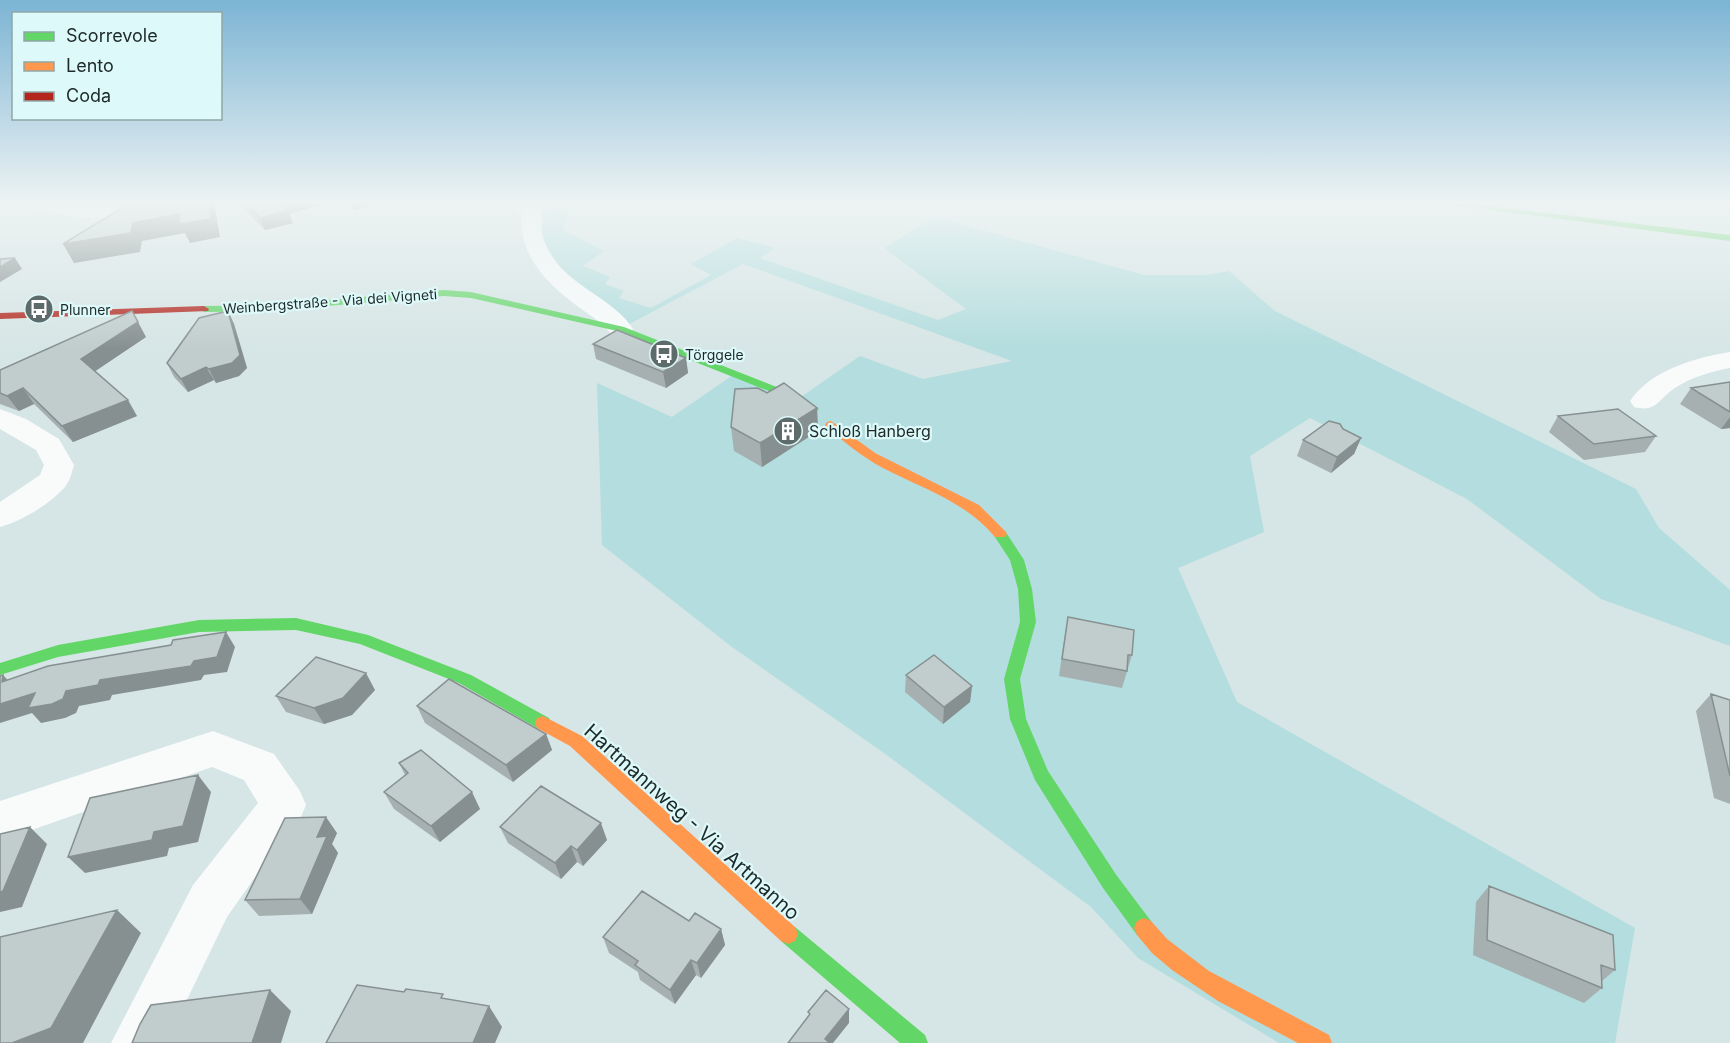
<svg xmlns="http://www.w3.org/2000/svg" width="1730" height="1043" viewBox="0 0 1730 1043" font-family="Inter,sans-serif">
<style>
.green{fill:#b3ddde}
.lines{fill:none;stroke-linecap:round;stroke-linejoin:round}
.street{fill:#f9fbfb;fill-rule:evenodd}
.fast{fill:#63d668;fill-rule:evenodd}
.slow{fill:#ff974d;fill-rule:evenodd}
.jam{fill:#b3261e;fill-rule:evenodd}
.wall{fill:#a6b0b0}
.shaded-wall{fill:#879090}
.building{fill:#c1cdcd;stroke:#879090;stroke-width:1.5}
.labels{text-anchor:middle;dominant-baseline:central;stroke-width:4.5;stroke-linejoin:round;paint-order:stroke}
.far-street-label{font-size:14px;fill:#1e2929;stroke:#ddf9f9}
.far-poi-label{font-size:14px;fill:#1e2929;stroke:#ddf9f9;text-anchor:start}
.poi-label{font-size:16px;fill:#1e2929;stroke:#ddf9f9;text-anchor:start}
.near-street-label{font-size:20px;fill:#1e2929;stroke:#ddf9f9}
</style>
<rect width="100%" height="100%" fill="#d6e5e5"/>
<path class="green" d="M570 209 563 230 604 251 583 266 610 277 605 284 624 291 619 298 651 308 711 275 691 264 737 238 775 248 760 258 938 320 966 309 884 248 915 228 939 218 1144 275H1208L1229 271 1275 311 1636 489 1659 528 1730 590V646L1601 599 1467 499 1310 418 1250 456 1264 532 1178 568 1237 702 1635 928 1615 1043H1279L1138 958 1091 907 884 753 732 647 602 545 597 383 672 417 736 373 798 399 860 356 923 379 1012 361 743 264 620 329 549 269 532 212Z"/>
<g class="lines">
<path class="street" d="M21 203 135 206 207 203 204 207C146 222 82 222 24 207Z
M507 203C515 203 523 202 530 203 547 206 540 222 542 234 544 242 549 252 554 259 574 288 615 300 633 329L629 334 620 337 611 334C603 323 591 316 580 308 548 285 518 256 522 214Z
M1730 352V368C1713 371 1689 378 1675 388 1658 399 1657 413 1634 407L1630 401C1651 370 1694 358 1730 352Z
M0 409 26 419 59 439 74 465C72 472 70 481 65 487 50 504 22 521 0 527V502L40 475 44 465 36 450 0 429Z
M213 731 274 754 300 791 306 805 300 819 269 857 227 917 166 1043H111L193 885 258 803 244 780 212 767 0 841V801Z"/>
<path class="fast" d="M1436 203H1464L1730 235V241Z
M444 290 471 292 624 327 802 397 819 409 817 411H809L794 401 617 331 471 298 444 296 268 311 204 312 199 309 204 306 268 305Z
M1000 529 1005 531 1024 560 1032 589 1036 622 1020 679 1026 719 1048 771 1117 876 1151 921 1154 928 1151 935 1144 938 1137 935 1103 888 1035 780 1010 719 1004 679 1020 622 1018 589 1010 560 993 534Z
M296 618 368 635 471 675 549 718 551 723 549 728 543 730 537 728 459 683 360 644 296 630 199 632 58 657 0 675V663L58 645 199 620Z
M788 924 795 927 925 1035 928 1043H900L781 941 778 934 781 927Z"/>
<path class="slow" d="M831 421 875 453 979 505 1005 531 1007 534 1005 537H995C965 501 923 489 883 468 862 457 845 442 827 428L825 425 827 422Z
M543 716 582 736 795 927 798 934 795 941 788 944 781 941 570 746 537 728 535 723 537 718Z
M1144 918 1151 921 1167 939 1209 971 1329 1035 1332 1043H1298L1218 1001 1172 970 1152 953 1137 935 1134 928 1137 921Z"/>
<path class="jam" d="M204 306 209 309 208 311 0 319V313Z"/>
</g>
<path class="wall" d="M238 203H328L289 214 293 223 265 230Z
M346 203H381L355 210Z
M228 311 234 324 247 368 239 376 216 383 214 380 188 392 174 377 167 363Z
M146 337 95 371 137 416 73 442 34 404 19 411 0 404V370Z
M593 344 686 358 688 373 666 388 596 359Z
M1730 382V428L1721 429 1680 404 1691 388Z
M767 393 817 408 818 431 762 467 734 451 731 427Z
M1558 416 1656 436 1645 452 1584 460 1549 432Z
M1343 429 1361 438 1354 454 1331 473 1297 456 1303 440Z
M1068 617 1132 655 1122 688 1059 676 1065 634Z
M906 675 972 686 970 702 943 724 905 692Z
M375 690 352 715 324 724 286 712 276 696Z
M1711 694 1730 700V804L1714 798 1696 711Z
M417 706 546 734 552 750 513 782 425 723Z
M399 763 480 809 440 842 394 809 384 792 405 775Z
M500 827 607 840 583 866 577 862 561 879 508 843Z
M337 833 332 844 338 853 312 914 259 916 245 900Z
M1489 886 1615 970 1602 981V988L1584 1003 1473 955 1476 902Z
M689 921 721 929 725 945 701 978 696 975 675 1004 640 980 638 972 609 953 603 937Z"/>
<path class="shaded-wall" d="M209 203H214L220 237 190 243 185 233 142 241 140 252 74 263 63 244 133 223Z
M279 203H328L289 214 293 223 265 230 260 218Z
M353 203H381L355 210Z
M15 258 22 269 0 282V267Z
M228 311 234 324 247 368 239 376 216 383 209 369Z
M138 322 146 337 91 374 81 359Z
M686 358 688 373 666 388 663 372Z
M206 367 214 380 188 392 181 379Z
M23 388 34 404 19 411 7 396Z
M128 400 137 416 73 442 62 426Z
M817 408 818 431 762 467 760 443Z
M1730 417V428L1721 429Z
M1361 438 1354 454 1331 473 1337 457Z
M226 632 235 647 227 672 204 675 201 680 112 695 110 700 79 706 76 713 65 718 41 723 32 713 0 723V704L35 693 66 691 100 680 194 661Z
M366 673 375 690 352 715 324 724 314 708Z
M3 675 17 690 2 682Z
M972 686 970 702 943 724 944 707Z
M546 734 552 750 513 782 506 765Z
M198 775 211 792 198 842 169 848 167 856 85 873 68 857 154 832Z
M472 792 480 809 440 842 431 826Z
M326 817 337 833 332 844 338 853 312 914 300 899 317 837Z
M601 823 607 840 583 866 577 850Z
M30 827 47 844 22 907 0 912V892Z
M571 846 577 862 561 879 555 863Z
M117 910 141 933 83 1043H12Z
M721 929 725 945 701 978 697 963Z
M691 960 696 975 675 1004 670 990Z
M270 990 291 1011 281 1043H252Z
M489 1006 502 1027 495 1043H473Z
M849 1009V1023L833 1043H826L825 1039Z"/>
<path class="building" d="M130 203H209L211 219 180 224 179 214 133 223 131 233 63 244Z
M245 203H279L287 211 260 218Z
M15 258 0 267V259Z
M132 311 138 322 81 359 128 400 62 426 23 388 7 396 0 393V370Z
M228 311 240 355 232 363 209 369 206 367 181 379 167 363 199 318Z
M617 330 686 358 663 372 593 344Z
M1730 382V412L1691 388Z
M784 383 817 408 760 443 731 427 735 389 758 388 767 393Z
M1618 409 1656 436 1594 444 1558 416Z
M1329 421 1340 424 1343 429 1361 438 1337 457 1303 440Z
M1068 617 1134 630 1132 655H1128L1127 671 1062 659Z
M226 632 217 657 194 661 191 666 100 680 98 685 66 691 63 699 52 704 28 708 35 693 0 704V676L3 675 2 682 48 666 171 645 173 640Z
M934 655 972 686 944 707 906 675Z
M316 657 366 673 343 698 314 708 276 696Z
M449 679 546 734 506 765 417 706Z
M1711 694 1730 700V776Z
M421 750 472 792 431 826 384 792 408 773 399 763Z
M198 775 183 826 154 832 152 840 68 857 90 798Z
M541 786 601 823 577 850 571 846 555 863 500 827Z
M326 817 317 837 327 836 300 899 245 900 285 818Z
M30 827 3 891 0 892V834Z
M1489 886 1613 935 1615 970 1601 965 1602 988 1487 940Z
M642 891 689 921 695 913 721 929 697 963 691 960 670 990 635 965 638 961 603 937Z
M117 910 51 1028 12 1043H0V937Z
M357 985 404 992 406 989 443 994 441 998 489 1006 473 1043H326Z
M270 990 252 1043H132L140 1024 151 1005Z
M826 990 849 1009 825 1039 830 1043H788L810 1014 808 1012Z"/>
<linearGradient id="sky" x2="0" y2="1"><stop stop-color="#7cb4d4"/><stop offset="0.58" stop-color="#edf3f3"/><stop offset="1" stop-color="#edf3f3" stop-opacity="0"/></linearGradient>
<rect width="1730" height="349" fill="url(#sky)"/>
<defs>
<g id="bus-disc" transform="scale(1.5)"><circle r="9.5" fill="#5e6b6b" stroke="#ddf9f9"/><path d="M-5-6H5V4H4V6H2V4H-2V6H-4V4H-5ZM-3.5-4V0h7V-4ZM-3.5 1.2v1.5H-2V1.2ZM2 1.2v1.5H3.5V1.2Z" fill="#fff"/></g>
<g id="building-disc" transform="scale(1.5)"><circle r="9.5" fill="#5e6b6b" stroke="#ddf9f9"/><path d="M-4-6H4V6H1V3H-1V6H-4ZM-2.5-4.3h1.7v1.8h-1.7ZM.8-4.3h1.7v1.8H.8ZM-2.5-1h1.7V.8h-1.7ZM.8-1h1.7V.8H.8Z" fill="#fff"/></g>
</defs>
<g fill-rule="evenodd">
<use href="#bus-disc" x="39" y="309"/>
<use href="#bus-disc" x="664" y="354"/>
<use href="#building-disc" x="788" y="431"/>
</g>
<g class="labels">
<g class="far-street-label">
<text transform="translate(330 301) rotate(-4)">Weinbergstraße - Via dei Vigneti</text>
</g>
<g class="far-poi-label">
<text x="60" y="309">Plunner</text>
<text x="685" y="354">Törggele</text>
</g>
<g class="poi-label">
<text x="809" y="431">Schloß Hanberg</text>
</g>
<g class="near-street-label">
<text transform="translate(692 822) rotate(42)">Hartmannweg - Via Artmanno</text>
</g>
</g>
<rect x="12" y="12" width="210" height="108" fill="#ddf9f9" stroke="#91a6a6" stroke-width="1.5"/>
<rect x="24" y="32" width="30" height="9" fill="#63d668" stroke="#91a6a6" stroke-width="1.5"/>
<text x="66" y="42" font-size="18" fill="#1e2929">Scorrevole</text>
<rect x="24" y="62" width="30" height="9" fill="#ff974d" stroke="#91a6a6" stroke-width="1.5"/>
<text x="66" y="72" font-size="18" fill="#1e2929">Lento</text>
<rect x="24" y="92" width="30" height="9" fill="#b3261e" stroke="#91a6a6" stroke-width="1.5"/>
<text x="66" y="102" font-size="18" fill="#1e2929">Coda</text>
</svg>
